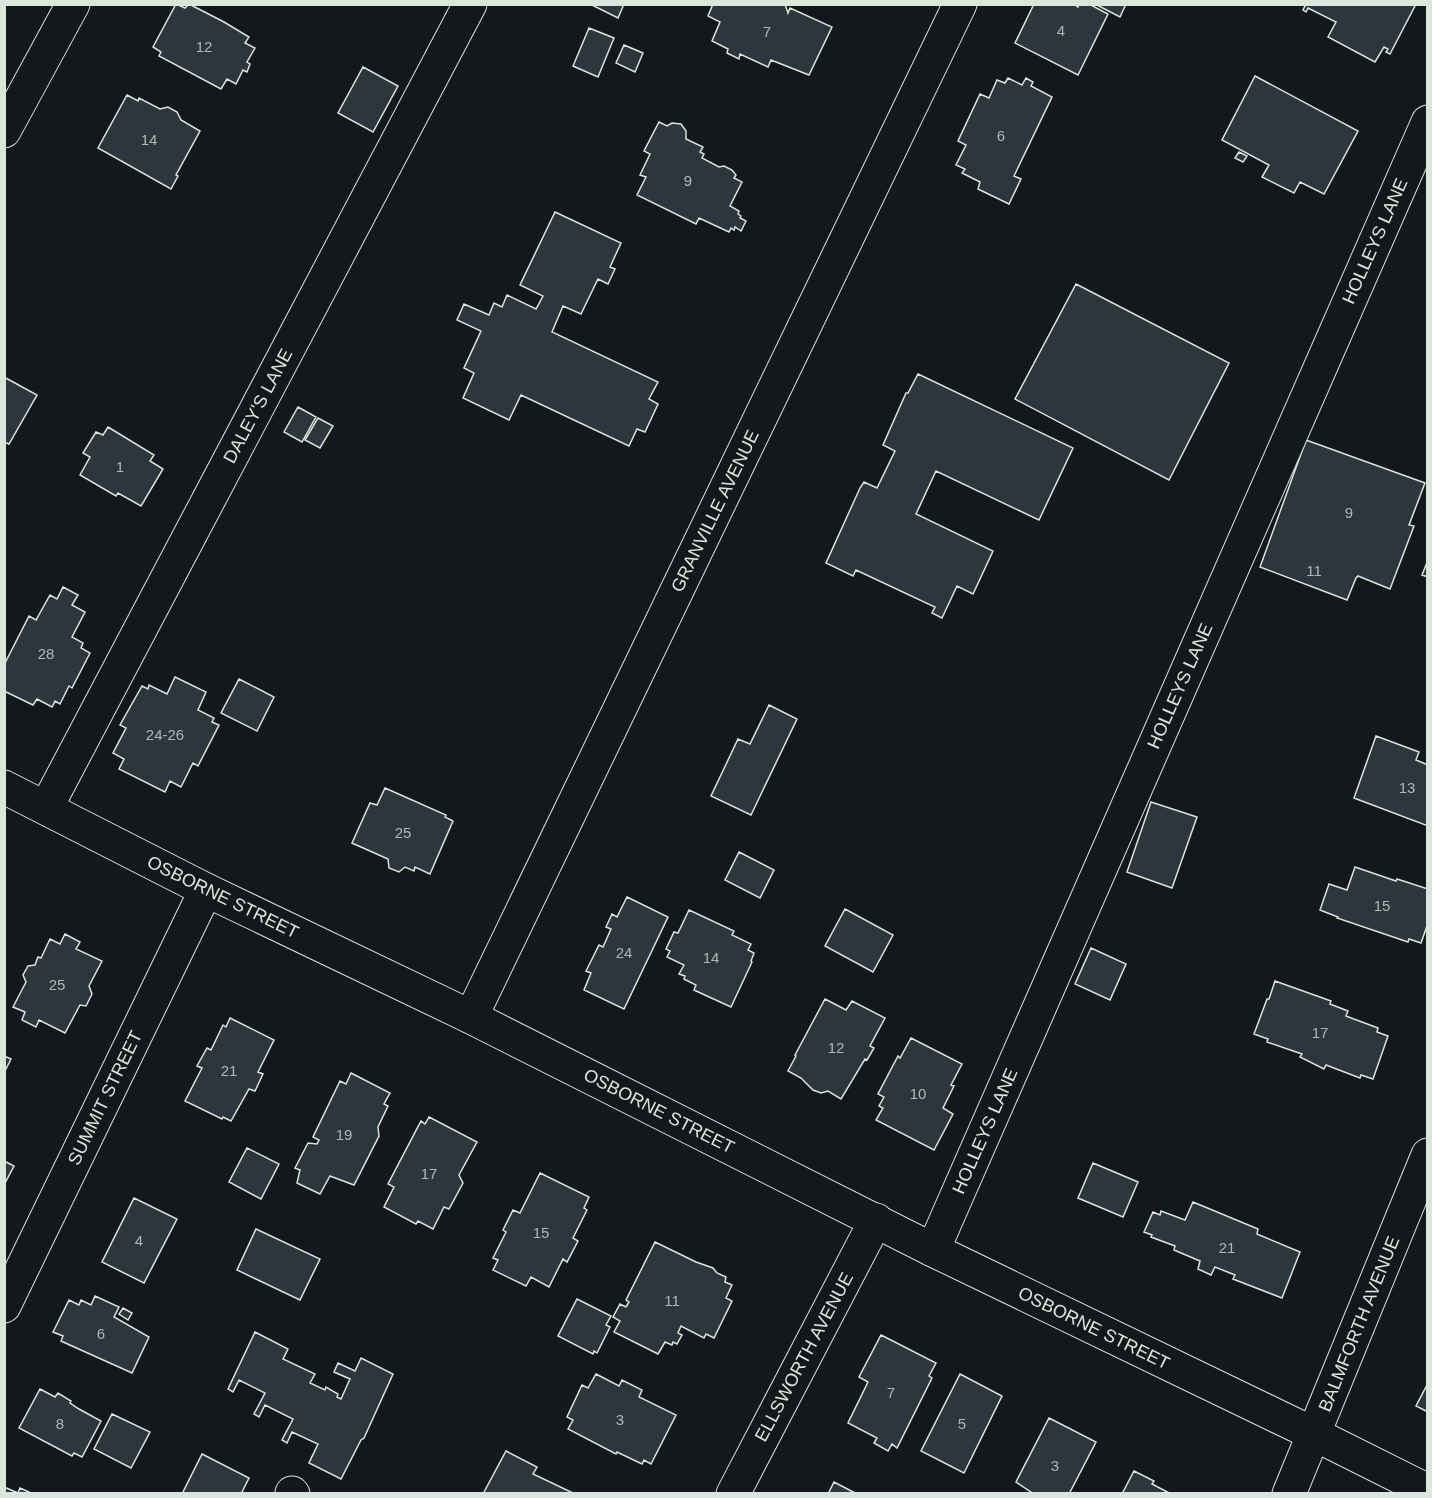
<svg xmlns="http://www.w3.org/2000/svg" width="1432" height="1498" viewBox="0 0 1432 1498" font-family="Arial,sans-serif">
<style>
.building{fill:#2c363c;stroke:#d8e6dc;stroke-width:1.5}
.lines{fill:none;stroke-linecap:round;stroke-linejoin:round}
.minor-casing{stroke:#d8e6dc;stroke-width:35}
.tertiary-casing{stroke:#d8e6dc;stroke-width:35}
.secondary-casing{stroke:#d8e6dc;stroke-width:35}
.minor{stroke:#14181c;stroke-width:33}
.tertiary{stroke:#14181c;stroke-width:33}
.secondary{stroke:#14181c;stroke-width:33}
.labels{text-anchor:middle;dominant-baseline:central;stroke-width:4.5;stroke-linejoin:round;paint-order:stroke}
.number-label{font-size:15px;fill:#adbab4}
.street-label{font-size:18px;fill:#d8e6dc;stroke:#14181c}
</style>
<rect width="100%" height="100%" fill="#14181c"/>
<path class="building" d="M176 4 185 8 189 4 224 22 249 37 245 43 255 48 247 62 250 64 247 72 243 70 236 84 227 79 221 89 159 56 161 52 153 47Z
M590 4H624L618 18Z
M713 4H785L788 13 790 8 832 27 809 75 771 60 768 67 740 54 739 59 727 53 728 49 712 41 720 22 708 16Z
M1034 4H1074L1078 7 1079 4H1089L1108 14 1078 75 1015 43Z
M1095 4H1126L1120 17Z
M1306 4H1416L1390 54 1386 52 1388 49 1384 47 1375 62 1328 37 1336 22 1308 8 1306 12 1303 10Z
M589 28 614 38 598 77 573 66Z
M624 45 643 53 635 72 616 63Z
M363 67 398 86 373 132 338 113Z
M1255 76 1358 131 1324 194 1300 182 1294 193 1262 177 1269 165 1222 140Z
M1008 78 1022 85 1026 78 1033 82 1031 86 1052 97 1014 176 1021 179 1009 204 978 189 980 182 962 173 965 169 956 165 966 145 958 141 980 94 989 98 997 80 1005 83Z
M127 95 138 101 139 98 160 109 168 107 177 112 181 120 200 131 176 175 178 176 171 189 98 148Z
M659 122 667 126 672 123 681 124 686 131V139L703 147 700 152 704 154 702 158 719 167 724 166 732 170 736 175 734 178 742 182 730 206 739 211 738 214 741 216 740 218 746 221 741 231 735 227 734 230 731 228 729 232 699 218 696 224 637 195 646 177 640 175 650 154 644 151Z
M1239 152 1247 156 1243 162 1235 158Z
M555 212 621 243 610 267 615 269 608 284 598 279 581 314 563 306 552 332 658 382 649 399 658 404 645 432 637 429 629 446 521 395 509 420 463 398 474 373 464 368 481 331 457 320 464 304 489 315 494 303 502 307 507 295 536 309 543 296 520 285Z
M1076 284 1229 363 1169 480 1015 399Z
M918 374 1073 448 1039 520 936 471 916 514 993 551 973 594 957 586 942 618 932 613 935 607 856 570 853 576 826 563 860 488 864 482 877 488 895 451 883 445 906 393H908Z
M4 377 37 395 9 444 4 442Z
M298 407 316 417 302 442 284 432Z
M318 418 333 426 320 448 305 440Z
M108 427 154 455 150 461 163 469 141 506 118 493 116 496 80 475 90 457 83 453 96 432 103 435Z
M1306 440 1425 483 1409 525 1414 526 1390 589 1358 576 1356 578 1347 600 1260 567Z
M1428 560V577L1422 575Z
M63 587 78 595 72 605 85 612 72 637 83 643 81 648 90 653 72 688 69 686 60 704 55 701 52 707 37 699 33 705 4 691V665L29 616 36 620 50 595 57 599Z
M175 677 206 692 198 710 214 718 212 722 219 725 198 766 193 763 181 787 170 781 165 792 119 769 124 759 113 753 126 728 120 725 142 686 148 689 149 685 167 694Z
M239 679 274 697 257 731 221 713Z
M769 705 797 719 751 815 711 796 738 739 750 744Z
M1376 736 1419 752 1416 760 1428 765V826L1354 798Z
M385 788 446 815 445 817 453 821 430 874 415 867 414 871 405 867 399 872 389 868 388 859 352 843 370 803 377 805Z
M1151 802 1197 817 1172 888 1127 872Z
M739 852 774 870 760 898 725 880Z
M1355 867 1396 881 1397 879 1428 889V923L1421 943 1409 939 1408 942 1337 918 1338 917 1320 910 1329 884 1347 890Z
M627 897 668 917 624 1009 584 990 591 973 586 971 599 945 603 947 611 929 606 927 612 914 617 917Z
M845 909 893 935 873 972 825 946Z
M689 910 734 931 732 935 751 944 748 950 754 953 751 961 752 962 731 1007 694 990 696 985 684 979 685 976 679 974 684 965 667 957 670 951 666 949 674 932 678 933Z
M65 934 80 942 76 949 102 961 89 986 92 994 86 1006 80 1005 65 1033 39 1020 36 1027 22 1020 25 1012 13 1007 26 982 23 975 28 966 35 965 38 957 41 958 50 939 60 944Z
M1091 948 1126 964 1110 1000 1075 984Z
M1275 981 1331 1001 1330 1004 1348 1011 1346 1016 1378 1028 1377 1032 1388 1036 1373 1079 1361 1075 1360 1078 1326 1065 1324 1069 1300 1057 1302 1054 1267 1042 1268 1039 1254 1034 1267 999H1269Z
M825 999 846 1010 852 1001 885 1018 870 1046 874 1048 867 1060 865 1059 841 1099 828 1091 821 1093 813 1090 801 1078 788 1071 796 1056 795 1055Z
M230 1018 274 1040 258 1072 263 1074 255 1091 249 1089 231 1121 223 1117 222 1119 185 1101 202 1068 197 1066 207 1048 211 1050 223 1025 226 1027Z
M911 1038 962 1064 951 1085 954 1086 943 1108 953 1114 934 1150 876 1120 883 1108 879 1106 884 1097 878 1094 898 1056 900 1058Z
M4 1056 11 1059 4 1073Z
M351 1073 390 1093 384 1104 388 1106 378 1127 379 1136 354 1185 330 1176 320 1194 297 1183 300 1170 295 1168 308 1143 317 1144 319 1140 313 1137 340 1081 346 1084Z
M429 1117 477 1142 459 1175 463 1183 449 1209 444 1207 433 1229 418 1221 416 1224 384 1207 394 1187 388 1184 421 1121 425 1124Z
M247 1148 279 1164 261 1199 229 1182Z
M4 1161 14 1166 4 1185Z
M1093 1163 1138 1182 1123 1217 1078 1198Z
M540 1173 589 1197 584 1208 587 1210 573 1238 578 1241 567 1262 563 1259 549 1287 531 1277 526 1286 493 1270 498 1260 493 1258 506 1232 503 1230 513 1210 520 1213Z
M134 1198 177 1219 144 1283 102 1262Z
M1193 1202 1258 1229 1257 1234 1300 1252 1282 1298 1233 1279 1235 1275 1215 1267 1211 1275 1198 1269 1200 1261 1174 1250 1175 1246 1151 1237 1152 1235 1144 1232 1153 1212 1160 1215 1161 1211 1185 1220Z
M256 1229 320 1259 300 1300 237 1270Z
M655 1242 696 1262 713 1268 717 1273 726 1277 725 1282 732 1285 726 1298 732 1301 714 1338 706 1334 704 1338 681 1326 678 1333 682 1335 677 1344 673 1342 672 1345 665 1342 658 1354 614 1332 620 1321 613 1317 620 1304 626 1307 629 1302 626 1300Z
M95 1296 119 1307 114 1317 149 1337 132 1373 61 1341 63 1336 53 1332 69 1300 79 1305 81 1300 91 1305Z
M577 1299 611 1316 606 1325 610 1327 597 1353 594 1351 593 1354 558 1336Z
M123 1308 132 1313 128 1320 119 1314Z
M255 1332 288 1349 283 1359 315 1374 310 1383 325 1390 326 1387 338 1394 337 1397 341 1399 350 1379 334 1372 338 1363 355 1371 361 1358 393 1374 364 1438 361 1440 341 1479 309 1463 318 1444 292 1432 287 1443 282 1440 293 1419 265 1405 259 1417 254 1414 265 1393 239 1380 233 1392 228 1389Z
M881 1335 936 1363 929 1376 932 1378 897 1448 892 1444 888 1451 874 1443 877 1438 848 1423 868 1382 859 1377Z
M596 1374 619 1386 622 1380 642 1390 639 1397 676 1415 651 1464 644 1460 642 1464 617 1452 616 1454 568 1429 573 1420 567 1417 582 1385 588 1388Z
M960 1374 1002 1396 964 1473 921 1451Z
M1428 1383V1412L1416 1406Z
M40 1389 55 1397 58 1393 71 1401 70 1403 79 1409 101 1421 82 1457 74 1453 72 1456 19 1428Z
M112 1414 150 1432 131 1468 94 1449Z
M1049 1418 1096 1442 1069 1494H1034L1016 1482Z
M506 1451 537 1467 533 1474 575 1494H483Z
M202 1454 249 1478 241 1494H182Z
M1134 1471 1154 1481 1152 1484 1171 1494H1122Z
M834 1482 857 1494H828Z
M4 1487 18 1493 20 1488 29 1492V1494H4Z"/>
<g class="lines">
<g class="minor-casing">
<path id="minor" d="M4 131 73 4
M46 808 470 4
M471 1017 960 4
M933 1250 1428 122
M4 1306 206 890
M292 1493 293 1494
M733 1494 876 1220"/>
</g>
<g class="tertiary-casing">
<path id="tertiary" d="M1289 1494 1428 1155"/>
</g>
<g class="secondary-casing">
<path id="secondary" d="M4 787 206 890 471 1017 933 1250 1314 1434 1428 1491"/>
</g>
<use href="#minor" class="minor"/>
<use href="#tertiary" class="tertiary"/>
<use href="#secondary" class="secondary"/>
</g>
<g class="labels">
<g class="number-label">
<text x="1061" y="30">4</text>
<text x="767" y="31">7</text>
<text x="204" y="46">12</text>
<text x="1001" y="135">6</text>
<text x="149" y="139">14</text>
<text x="688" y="180">9</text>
<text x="120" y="466">1</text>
<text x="1349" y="512">9</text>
<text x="1314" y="570">11</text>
<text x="46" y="653">28</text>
<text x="165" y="734">24-26</text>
<text x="1407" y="787">13</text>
<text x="403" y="832">25</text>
<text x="1382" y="905">15</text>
<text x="624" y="952">24</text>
<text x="711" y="957">14</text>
<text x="57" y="984">25</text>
<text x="1320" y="1032">17</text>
<text x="836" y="1047">12</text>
<text x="229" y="1070">21</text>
<text x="918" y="1093">10</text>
<text x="344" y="1134">19</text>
<text x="429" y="1173">17</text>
<text x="541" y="1232">15</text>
<text x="139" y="1240">4</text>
<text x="1227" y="1247">21</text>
<text x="672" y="1300">11</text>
<text x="101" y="1333">6</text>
<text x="891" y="1392">7</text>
<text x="620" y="1419">3</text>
<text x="60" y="1423">8</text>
<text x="962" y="1423">5</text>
<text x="1055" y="1465">3</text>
</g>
<g class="street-label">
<text transform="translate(1375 241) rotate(-66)">HOLLEYS LANE</text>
<text transform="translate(258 406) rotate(-62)">DALEY'S LANE</text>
<text transform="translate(715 511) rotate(-64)">GRANVILLE AVENUE</text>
<text transform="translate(1180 686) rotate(-66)">HOLLEYS LANE</text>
<text transform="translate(223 897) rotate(26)">OSBORNE STREET</text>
<text transform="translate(105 1098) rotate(-64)">SUMMIT STREET</text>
<text transform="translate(659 1111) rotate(27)">OSBORNE STREET</text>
<text transform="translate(985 1131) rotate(-66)">HOLLEYS LANE</text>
<text transform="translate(1359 1324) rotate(-68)">BALMFORTH AVENUE</text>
<text transform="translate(1094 1328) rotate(26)">OSBORNE STREET</text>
<text transform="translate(804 1357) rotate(-62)">ELLSWORTH AVENUE</text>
</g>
</g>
<rect width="1432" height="1498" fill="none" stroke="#d8e6dc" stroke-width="12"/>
</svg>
